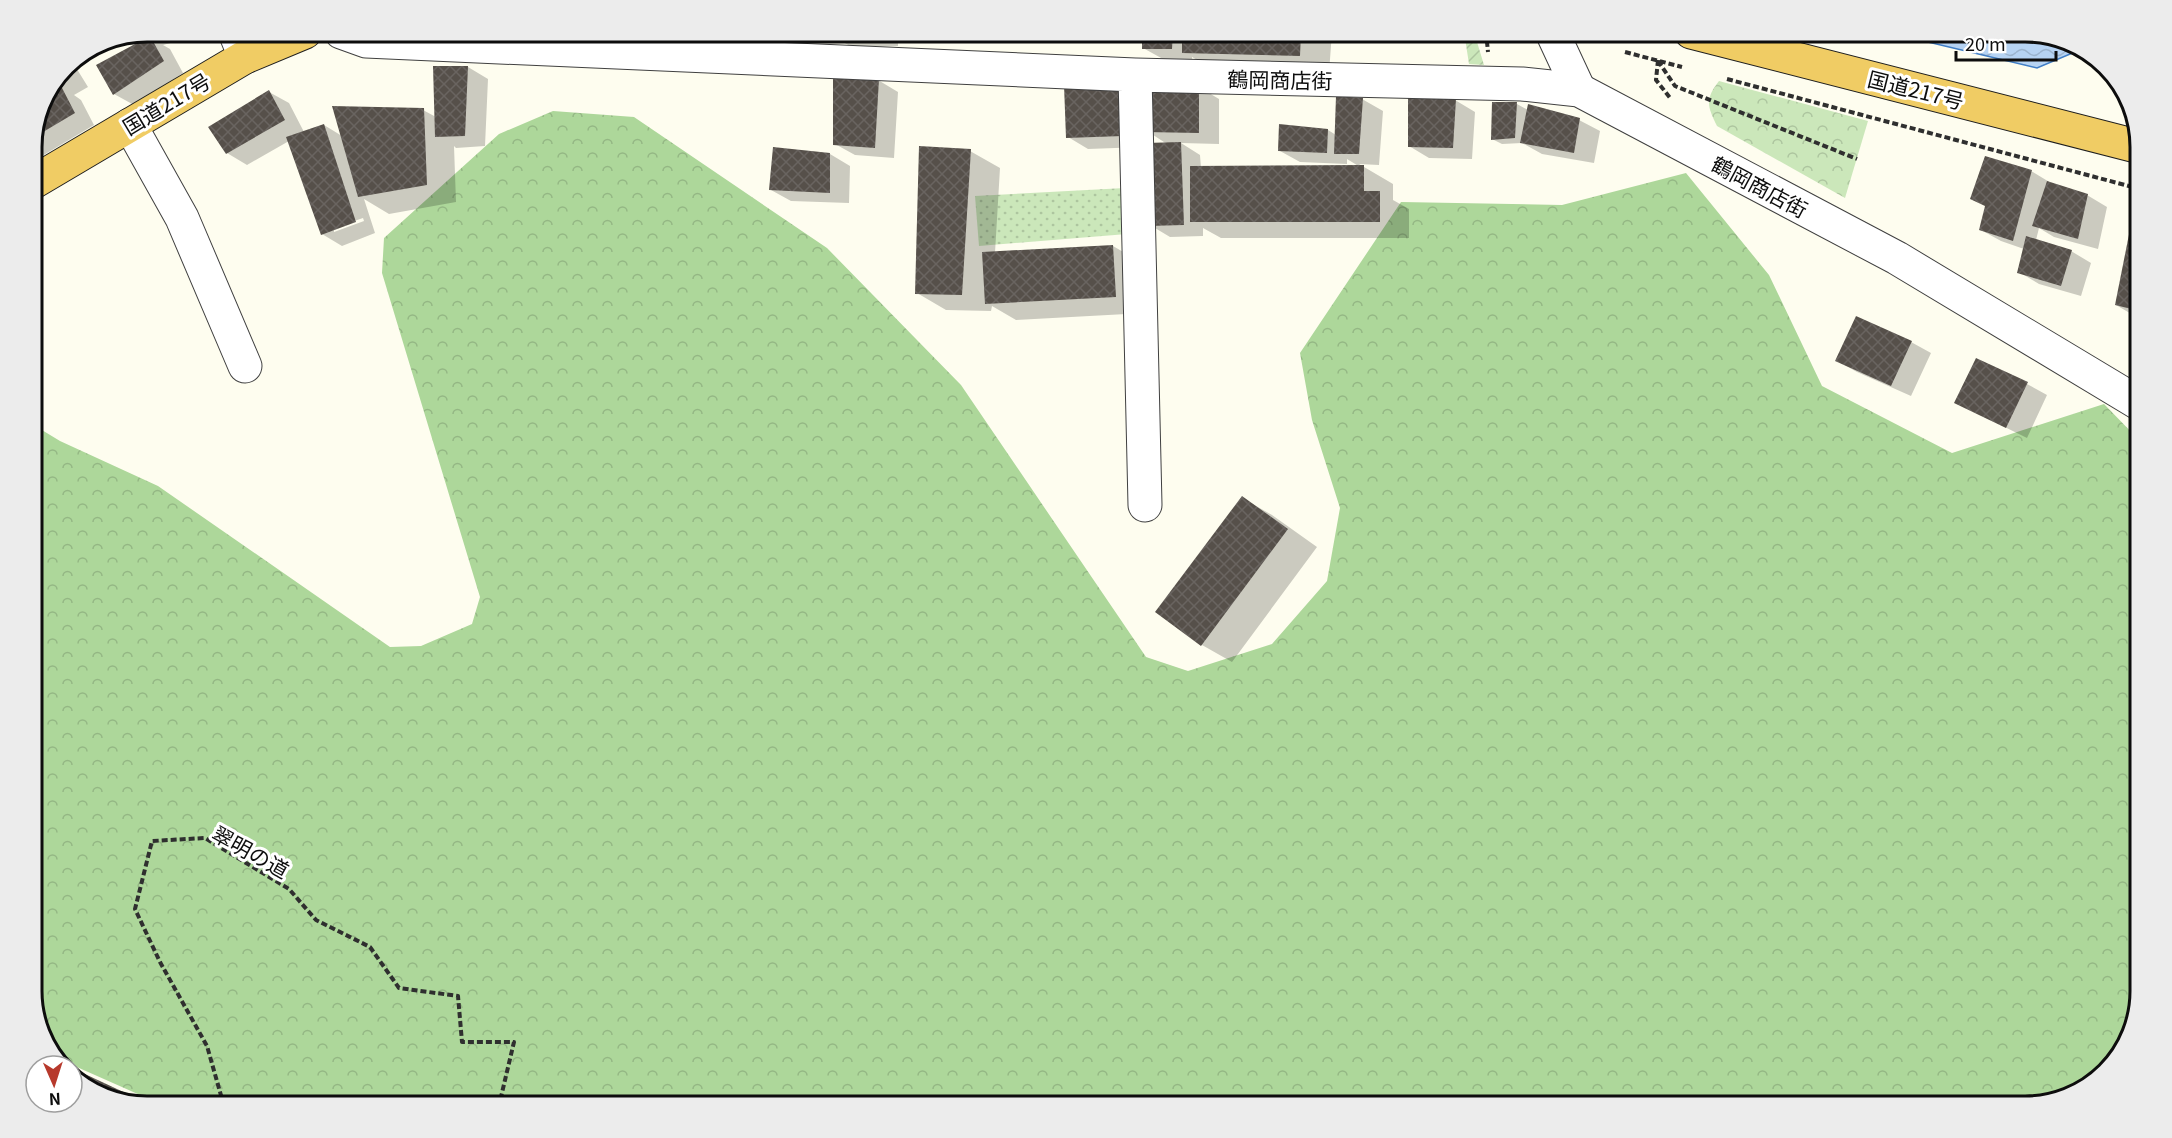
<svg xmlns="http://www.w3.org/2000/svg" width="2172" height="1138" viewBox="0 0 2172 1138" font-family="Georgia,'Noto Sans JP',serif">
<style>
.grass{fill:url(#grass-dots)}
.forest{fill:url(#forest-crowns)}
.park{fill:url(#park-crowns)}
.garden{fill:url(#garden-furrows)}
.water{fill:url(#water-waves);stroke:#407ec6;stroke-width:1.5}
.shadow{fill:#0003;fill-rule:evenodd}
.building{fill:url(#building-cross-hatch)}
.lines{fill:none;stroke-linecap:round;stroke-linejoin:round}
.minor-casing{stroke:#404040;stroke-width:35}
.tertiary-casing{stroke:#404040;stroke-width:35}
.trunk-casing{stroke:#1e1e1e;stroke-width:35}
.path{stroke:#2f2f2f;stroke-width:4;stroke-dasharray:6 3;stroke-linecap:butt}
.minor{stroke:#fff;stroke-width:33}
.tertiary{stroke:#fff;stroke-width:33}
.trunk{stroke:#f0cc64;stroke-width:33}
.labels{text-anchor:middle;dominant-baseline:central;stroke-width:6;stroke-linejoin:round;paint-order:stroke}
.street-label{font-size:21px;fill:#0d0d0d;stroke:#fff}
.rim{fill:none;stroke:#0d0d0d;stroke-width:3}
</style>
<defs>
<pattern id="grass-dots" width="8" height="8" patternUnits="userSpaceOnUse" patternTransform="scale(1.5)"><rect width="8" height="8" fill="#cbe7ba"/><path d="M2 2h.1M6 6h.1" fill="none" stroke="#adc59f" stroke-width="1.8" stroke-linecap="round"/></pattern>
<pattern id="forest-crowns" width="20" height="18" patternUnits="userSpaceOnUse" patternTransform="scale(1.5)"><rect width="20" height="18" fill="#add79a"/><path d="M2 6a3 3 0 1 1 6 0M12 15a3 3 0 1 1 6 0" fill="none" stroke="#94b784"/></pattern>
<pattern id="park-crowns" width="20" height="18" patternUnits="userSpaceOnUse" patternTransform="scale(1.5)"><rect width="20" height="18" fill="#cbe7ba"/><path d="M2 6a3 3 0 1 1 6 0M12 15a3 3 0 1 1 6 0" fill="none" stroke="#adc59f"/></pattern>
<pattern id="garden-furrows" width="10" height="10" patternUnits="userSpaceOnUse" patternTransform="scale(1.5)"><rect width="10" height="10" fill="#cbe7ba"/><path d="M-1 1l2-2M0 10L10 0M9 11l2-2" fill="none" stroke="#adc59f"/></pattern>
<pattern id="water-waves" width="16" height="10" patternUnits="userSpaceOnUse" patternTransform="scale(1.5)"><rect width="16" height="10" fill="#b6d3f3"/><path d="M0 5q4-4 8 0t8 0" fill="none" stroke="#9bb4cf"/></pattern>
<pattern id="building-cross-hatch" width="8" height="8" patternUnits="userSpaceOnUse" patternTransform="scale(1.5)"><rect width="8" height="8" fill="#56504a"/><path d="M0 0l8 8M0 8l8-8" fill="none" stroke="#696460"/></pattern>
</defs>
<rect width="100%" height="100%" fill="#fefdef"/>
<path class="grass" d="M1125 188 1127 234 979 246 975 196Z"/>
<path class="forest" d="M553 111 634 117 827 248 961 385 1146 657 1188 671 1272 644 1327 581 1340 508 1312 420 1300 353 1401 202 1562 205 1686 173 1769 275 1822 386 1952 453 2104 404 2140 441V991L2128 1042 2083 1091 2025 1106H160L158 1103 52 1056 32 999V424L60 441 158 486 390 647 421 646 472 624 480 597 382 273 384 238 499 134Z"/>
<path class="park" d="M1719 81 1868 121 1845 198 1717 126C1707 106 1705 99 1719 81Z"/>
<path class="garden" d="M1456 32H1474L1484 65 1469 64 1465 38Z"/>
<path class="water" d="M1886 32H2025L2076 44 2082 49 2037 68Z"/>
<path class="shadow" d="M144 32H212L163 45 170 49 183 73 134 105 114 94 98 66 151 37Z
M537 32H606L607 36H544Z
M637 32H727L728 40 688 41 676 34 640 33Z
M778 32H898V46L852 47 832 36V34Z
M1005 32H1099L1098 42 1020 40Z
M1143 32H1332L1329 73 1213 69 1192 57V60L1163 59 1143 48Z
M72 61 88 87 74 95 81 100 94 125 32 162V140L66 65Z
M468 67 488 79 485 146 456 148 454 146 456 202 389 214 364 199 375 233 342 246 322 234 289 141 247 165 227 153 269 92 289 103 304 132 324 125 342 136 423 110 436 117ZM363 218 364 221 334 232V228Z
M878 80 898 92 894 158 855 155 835 144Z
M1199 87 1219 99V144L1181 143 1200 155 1201 168 1360 167 1347 159V164L1300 162 1280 151V126L1328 130 1336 135 1362 99 1383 111 1379 165 1359 164 1393 184V200L1409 209V238H1221L1203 228V236L1170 237 1150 225 1167 144 1147 131Z
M1141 96 1143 147 1088 149 1068 137Z
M1455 100 1475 112 1472 159 1429 158 1409 146Z
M1493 104H1517L1528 110 1579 120 1600 131 1594 163 1542 154 1522 143 1502 144 1492 139Z
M970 151 1000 168 995 253 1113 246 1142 263 1145 313 1016 320 992 306 991 311 946 310 917 293Z
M830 154 850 166 849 203 791 201 771 190Z
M2031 171 2051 183 2087 195 2107 207 2098 249 2054 237 2039 228 2036 240 2071 251 2091 263 2081 296 2039 284 2019 272 2024 249 2001 241 1981 230Z
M2137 201 2140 202V319L2116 305Z
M1911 342 1931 353 1911 396 1857 372 1837 361Z
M2027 384 2047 395 2027 438 1956 403Z
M1242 498 1272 515 1317 547 1232 662 1202 645 1157 612Z
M72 1069 132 1097 148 1106 96 1094 72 1073Z"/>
<path class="building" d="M830 32H878V35L830 37Z
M1142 32H1173L1172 49H1142Z
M1182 32H1301L1300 56 1182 53Z
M150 36 164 61 113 95 96 65Z
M433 66H468L465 136 435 137Z
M833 77 879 79 875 148 833 145Z
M1121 83 1123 136 1066 138 1064 85Z
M1145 84 1199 86V133L1145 132Z
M61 86 75 113 33 138 55 90Z
M269 90 285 120 226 154 208 127Z
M1336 96 1363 98 1359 154H1334Z
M1408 97 1456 99 1453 148 1408 147Z
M1492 102H1517L1515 138 1491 140Z
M1528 104 1580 118 1574 153 1520 143Z
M332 106 424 108 427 185 358 197Z
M324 124 356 222 321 235 286 137Z
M1279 124 1328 129 1327 153 1278 151Z
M1181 142 1184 225 1148 226 1145 143Z
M919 146 971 149 962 295 915 294Z
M773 147 830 153V193L769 190Z
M1985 156 2032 170 2013 241 1979 230 1985 206 1970 199Z
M1364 165V191H1380V222H1190V166Z
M2047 181 2088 194 2078 239 2032 226Z
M2136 199 2140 200V311L2115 305Z
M2026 236 2072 250 2061 286 2017 273Z
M1113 245 1116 297 985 304 982 252Z
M1856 316 1912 341 1891 386 1835 361Z
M1976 358 2028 382 2006 428 1954 403Z
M1242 496 1288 529 1201 646 1155 612Z
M72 1068 132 1096 129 1102 96 1094 72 1073Z"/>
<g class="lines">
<g class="minor-casing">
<path id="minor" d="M235 32 245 57
M341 32 366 41 1135 75 1522 84 1579 90 1897 258 2140 404
M1135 75 1145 505
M130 125 182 218 245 366"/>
</g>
<g class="tertiary-casing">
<path id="tertiary" d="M1552 32 1579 90"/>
</g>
<g class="trunk-casing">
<path id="trunk" d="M1691 32 2140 147
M32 183 245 57 305 32"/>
</g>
<path class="path" d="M1486 32 1488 52
M1625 52 1682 67
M1658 60 1656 80 1671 99
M1658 61 1675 86 1857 159
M1727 79 2140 189
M224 1106 207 1046 160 962 135 909 152 841 205 838 289 889 316 920 370 947 399 988 458 996 462 1042H514L501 1097 539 1106"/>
<use href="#minor" class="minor"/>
<use href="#tertiary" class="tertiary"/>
<use href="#trunk" class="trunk"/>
</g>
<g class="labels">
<g class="street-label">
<text transform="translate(1280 79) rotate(1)">鶴岡商店街</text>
<text transform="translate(1916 89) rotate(14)">国道217号</text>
<text transform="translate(166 103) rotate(-31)">国道217号</text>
<text transform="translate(1760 186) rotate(28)">鶴岡商店街</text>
<text transform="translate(251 851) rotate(29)">翠明の道</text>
</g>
</g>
<path d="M0 0H2172V1138H0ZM147 42H2025A105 105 0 0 1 2130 147V991A105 105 0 0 1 2025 1096H147A105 105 0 0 1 42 991V147A105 105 0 0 1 147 42Z" fill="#ececec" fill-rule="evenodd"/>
<path class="rim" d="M147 42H2025A105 105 0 0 1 2130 147V991A105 105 0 0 1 2025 1096H147A105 105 0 0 1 42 991V147A105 105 0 0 1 147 42Z"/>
<g transform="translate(54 1084) rotate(177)"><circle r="28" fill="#ffffff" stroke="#9e9e9e" stroke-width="1.5"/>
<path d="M0-4.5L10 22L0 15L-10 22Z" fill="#b7392c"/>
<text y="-9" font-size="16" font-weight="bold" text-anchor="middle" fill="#0d0d0d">N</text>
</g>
<path d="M1956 51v9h100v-9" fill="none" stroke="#0d0d0d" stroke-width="3"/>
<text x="1965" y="51" font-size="18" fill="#0d0d0d" stroke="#ffffff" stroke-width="4.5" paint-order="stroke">20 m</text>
</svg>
